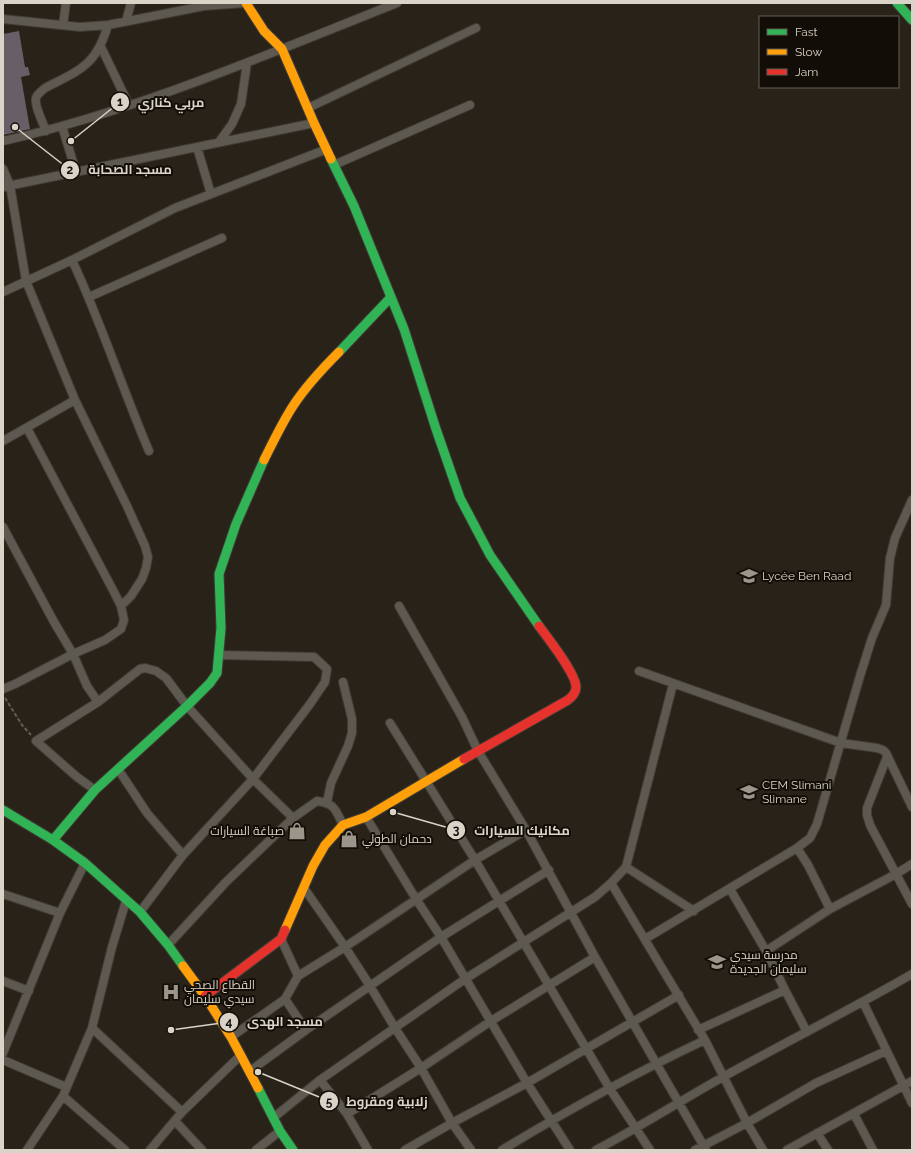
<svg xmlns="http://www.w3.org/2000/svg" width="915" height="1153" viewBox="0 0 915 1153" font-family="Raleway,Cairo,sans-serif">
<style>
.building{fill:#675e67}
.lines{fill:none;stroke-linecap:round;stroke-linejoin:round}
.street-casing{stroke:#403c34;stroke-width:10}
.fast-casing{stroke:#403c34;stroke-width:11}
.slow-casing{stroke:#403c34;stroke-width:11}
.jam-casing{stroke:#403c34;stroke-width:11}
.path{stroke:#615d55;stroke-width:2;stroke-dasharray:4 2;stroke-linecap:butt}
.street{stroke:#5d5850;stroke-width:8}
.fast{stroke:#30b455;stroke-width:9}
.slow{stroke:#ff9f0a;stroke-width:9}
.jam{stroke:#e5322d;stroke-width:9}
.labels{text-anchor:middle;dominant-baseline:central;stroke-width:4;stroke-linejoin:round;paint-order:stroke}
.poi-label{font-size:12px;fill:#d9d3c8;stroke:#120e07;text-anchor:start}
.leader{fill:none;stroke:#d9d3c8;stroke-width:1.5}
.callout-dot{fill:#d9d3c8;stroke:#120e07;stroke-width:1.5}
.mark-label{font-size:12px;text-anchor:middle;font-weight:bold;fill:#111}
.callout-label{font-size:13px;text-anchor:middle;font-weight:bold;fill:#d9d3c8;stroke:#120e07;stroke-width:4;stroke-linejoin:round;paint-order:stroke}
</style>
<rect width="100%" height="100%" fill="#282218"/>
<path class="building" d="M19 31 25 67H28L30 75 21 77 30 129 3 135V34Z"/>
<g class="lines">
<g class="street-casing">
<path id="street" d="M3 19 80 27 108 25 204 6 245 3
M126 21 131 3
M63 25 66 3
M101 47 129 105
M308 108 476 28
M62 126 76 172
M46 131C43 123 34 105 36 98 37 94 42 91 45 88 80 70 96 66 108 25
M3 141C139 110 268 54 397 3
M219 142 232 124 241 104 247 63
M197 147 211 194
M334 165 470 105
M3 169 10 185 26 281 75 400 127 506 145 546 148 557 146 568 142 579 131 596 121 606
M3 187 314 123
M72 260C101 322 122 388 149 451
M3 292 72 260 175 208 327 149
M89 297 222 238
M3 441 75 400
M3 527 54 622 73 654 87 686 98 702
M399 606 462 717 478 751 526 830 595 957 706 1150
M639 671 841 743 877 748 883 750 886 753 912 807
M3 689 15 684 73 654 105 640 121 629 124 620 121 606 114 592 27 428
M390 723 475 860 610 1089 650 1150
M887 757 867 808V815L870 825 912 904
M118 769 147 813 183 855
M95 790 77 777 36 741 98 702 140 669 145 668 156 671 166 678 187 706 253 779 293 818
M327 802 331 783 348 746 352 733V719L343 682
M366 817 416 899 441 937 527 1083 570 1150
M797 848 808 865 830 909
M626 867 694 911
M611 883 705 1040 747 1123 763 1150
M304 888 345 947 370 986 395 1028 421 1068 452 1123 471 1150
M3 894 60 913
M140 912 183 855 253 779 310 704 325 682 327 669 314 657 219 655
M281 939 298 976
M645 939 797 848 810 838 817 824 860 676 872 638 886 605 890 558 895 538 912 500
M168 945 226 882 293 818 317 801C335 803 336 811 343 825
M766 951 830 909 896 874 912 864
M3 981 29 991
M785 990 807 1032
M285 999 306 1030
M863 1002 912 1103
M92 1028 182 1112
M698 1030 785 990 766 951 730 889
M231 1037 285 999 298 976 345 947 475 860 526 830
M3 1053 60 913 85 863
M3 1060 66 1087
M250 1071 306 1030 441 937 549 870
M320 1080 347 1114 368 1150
M63 1096 125 1150
M347 1114 421 1068 491 1021 595 957
M854 1114 873 1150
M273 1118 320 1080 465 979 595 897 611 883 626 867 673 684
M175 1121 202 1150
M817 1133 828 1150
M27 1150 63 1096 92 1028 112 947 126 901
M150 1150 182 1112 241 1055
M256 1150 280 1131
M405 1150 452 1123 527 1083 679 995
M502 1150C568 1110 635 1073 705 1040
M596 1150C640 1127 680 1101 723 1077 786 1042 850 1010 912 974
M695 1150 747 1123 816 1083 886 1051
M787 1150 912 1081"/>
</g>
<g class="fast-casing">
<path id="fast" d="M897 3 912 20
M331 159 354 206 404 329 436 429 460 498 490 555 539 626
M339 352 391 297
M3 810 53 840 85 863 140 912 168 945 183 966
M53 840 95 790 187 706 210 683 217 673 221 628 219 574 236 524 264 460
M258 1088 280 1131 293 1150"/>
</g>
<g class="slow-casing">
<path id="slow" d="M246 3 264 31 282 49 314 123 331 159
M264 460C273 442 282 423 293 406 306 386 323 368 339 352
M285 930 313 866 325 845 343 825 366 817 464 759
M183 966 205 996 231 1037 258 1088"/>
</g>
<g class="jam-casing">
<path id="jam" d="M464 759 568 700C572 697 576 693 576 687 576 674 548 638 539 626
M205 996 281 939 285 930"/>
</g>
<path class="path" d="M5 698 22 725 31 735"/>
<use href="#street" class="street"/>
<use href="#fast" class="fast"/>
<use href="#slow" class="slow"/>
<use href="#jam" class="jam"/>
</g>
<defs>
<g id="school-bare" transform="scale(1.38)"><path d="M0-5L7-2L0 1L-7-2ZM-4 1L0 2.5L4 1V4Q0 6-4 4Z" fill="#9b958a" stroke="#120e07" stroke-width="2.5" paint-order="stroke"/></g>
<g id="shop-bare" transform="scale(1.38)"><path d="M-5-2.5h2.3a2.7 3.5 0 0 1 5.4 0H5L5.5 6h-11ZM-1.5-2.5h3a1.5 2.3 0 0 0-3 0Z" fill="#9b958a" stroke="#120e07" stroke-width="2.5" paint-order="stroke"/></g>
<g id="hospital-bare" transform="scale(1.38)"><path d="M-5-5h3v3.5h4V-5h3V5h-3V1.5h-4V5h-3Z" fill="#9b958a" stroke="#120e07" stroke-width="2.5" paint-order="stroke"/></g>
</defs>
<g fill-rule="evenodd">
<use href="#school-bare" x="749" y="576"/>
<use href="#school-bare" x="749" y="792"/>
<use href="#shop-bare" x="297" y="831"/>
<use href="#shop-bare" x="349" y="839"/>
<use href="#school-bare" x="717" y="962"/>
<use href="#hospital-bare" x="171" y="992"/>
</g>
<g class="labels">
<g class="poi-label">
<text x="762" y="576">Lycée Ben Raad</text>
<text x="762" y="785">CEM Slimani<tspan x="762" dy="14">Slimane</tspan></text>
<text x="284" y="831" text-anchor="end">صباغة السيارات</text>
<text x="362" y="839">دحمان الطولي</text>
<text x="730" y="955">مدرسة سيدي<tspan x="730" dy="14">سليمان الجديدة</tspan></text>
<text x="184" y="985">القطاع الصحي<tspan x="184" dy="14">سيدي سليمان</tspan></text>
</g>
</g>
<path class="leader" d="M71 141L120 102M15 127L70 170M393 812L456 830M171 1030L229 1022M258 1072L329 1101"/>
<g class="callout-dot">
<circle cx="71" cy="141" r="4"/>
<circle cx="15" cy="127" r="4"/>
<circle cx="393" cy="812" r="4"/>
<circle cx="171" cy="1030" r="4"/>
<circle cx="258" cy="1072" r="4"/>
<circle cx="120" cy="102" r="10"/>
<circle cx="70" cy="170" r="10"/>
<circle cx="456" cy="830" r="10"/>
<circle cx="229" cy="1022" r="10"/>
<circle cx="329" cy="1101" r="10"/>
</g>
<g class="mark-label">
<text x="120" y="106">1</text>
<text x="70" y="174">2</text>
<text x="456" y="834">3</text>
<text x="229" y="1026">4</text>
<text x="329" y="1106">5</text>
</g>
<g class="callout-label">
<text x="171" y="107">مربي كناري</text>
<text x="130" y="174">مسجد الصحابة</text>
<text x="522" y="835">مكانيك السيارات</text>
<text x="285" y="1026">مسجد الهدى</text>
<text x="387" y="1106">زلابية ومقروط</text>
</g>
<rect width="915" height="1153" fill="none" stroke="#d9d3c8" stroke-width="8"/>
<rect x="759" y="16" width="140" height="72" fill="#120e07" stroke="#625d54"/>
<rect x="767" y="29" width="20" height="6" fill="#30b455" stroke="#625d54"/>
<text x="795" y="36" font-size="12" fill="#d9d3c8">Fast</text>
<rect x="767" y="49" width="20" height="6" fill="#ff9f0a" stroke="#625d54"/>
<text x="795" y="56" font-size="12" fill="#d9d3c8">Slow</text>
<rect x="767" y="69" width="20" height="6" fill="#e5322d" stroke="#625d54"/>
<text x="795" y="76" font-size="12" fill="#d9d3c8">Jam</text>
</svg>
